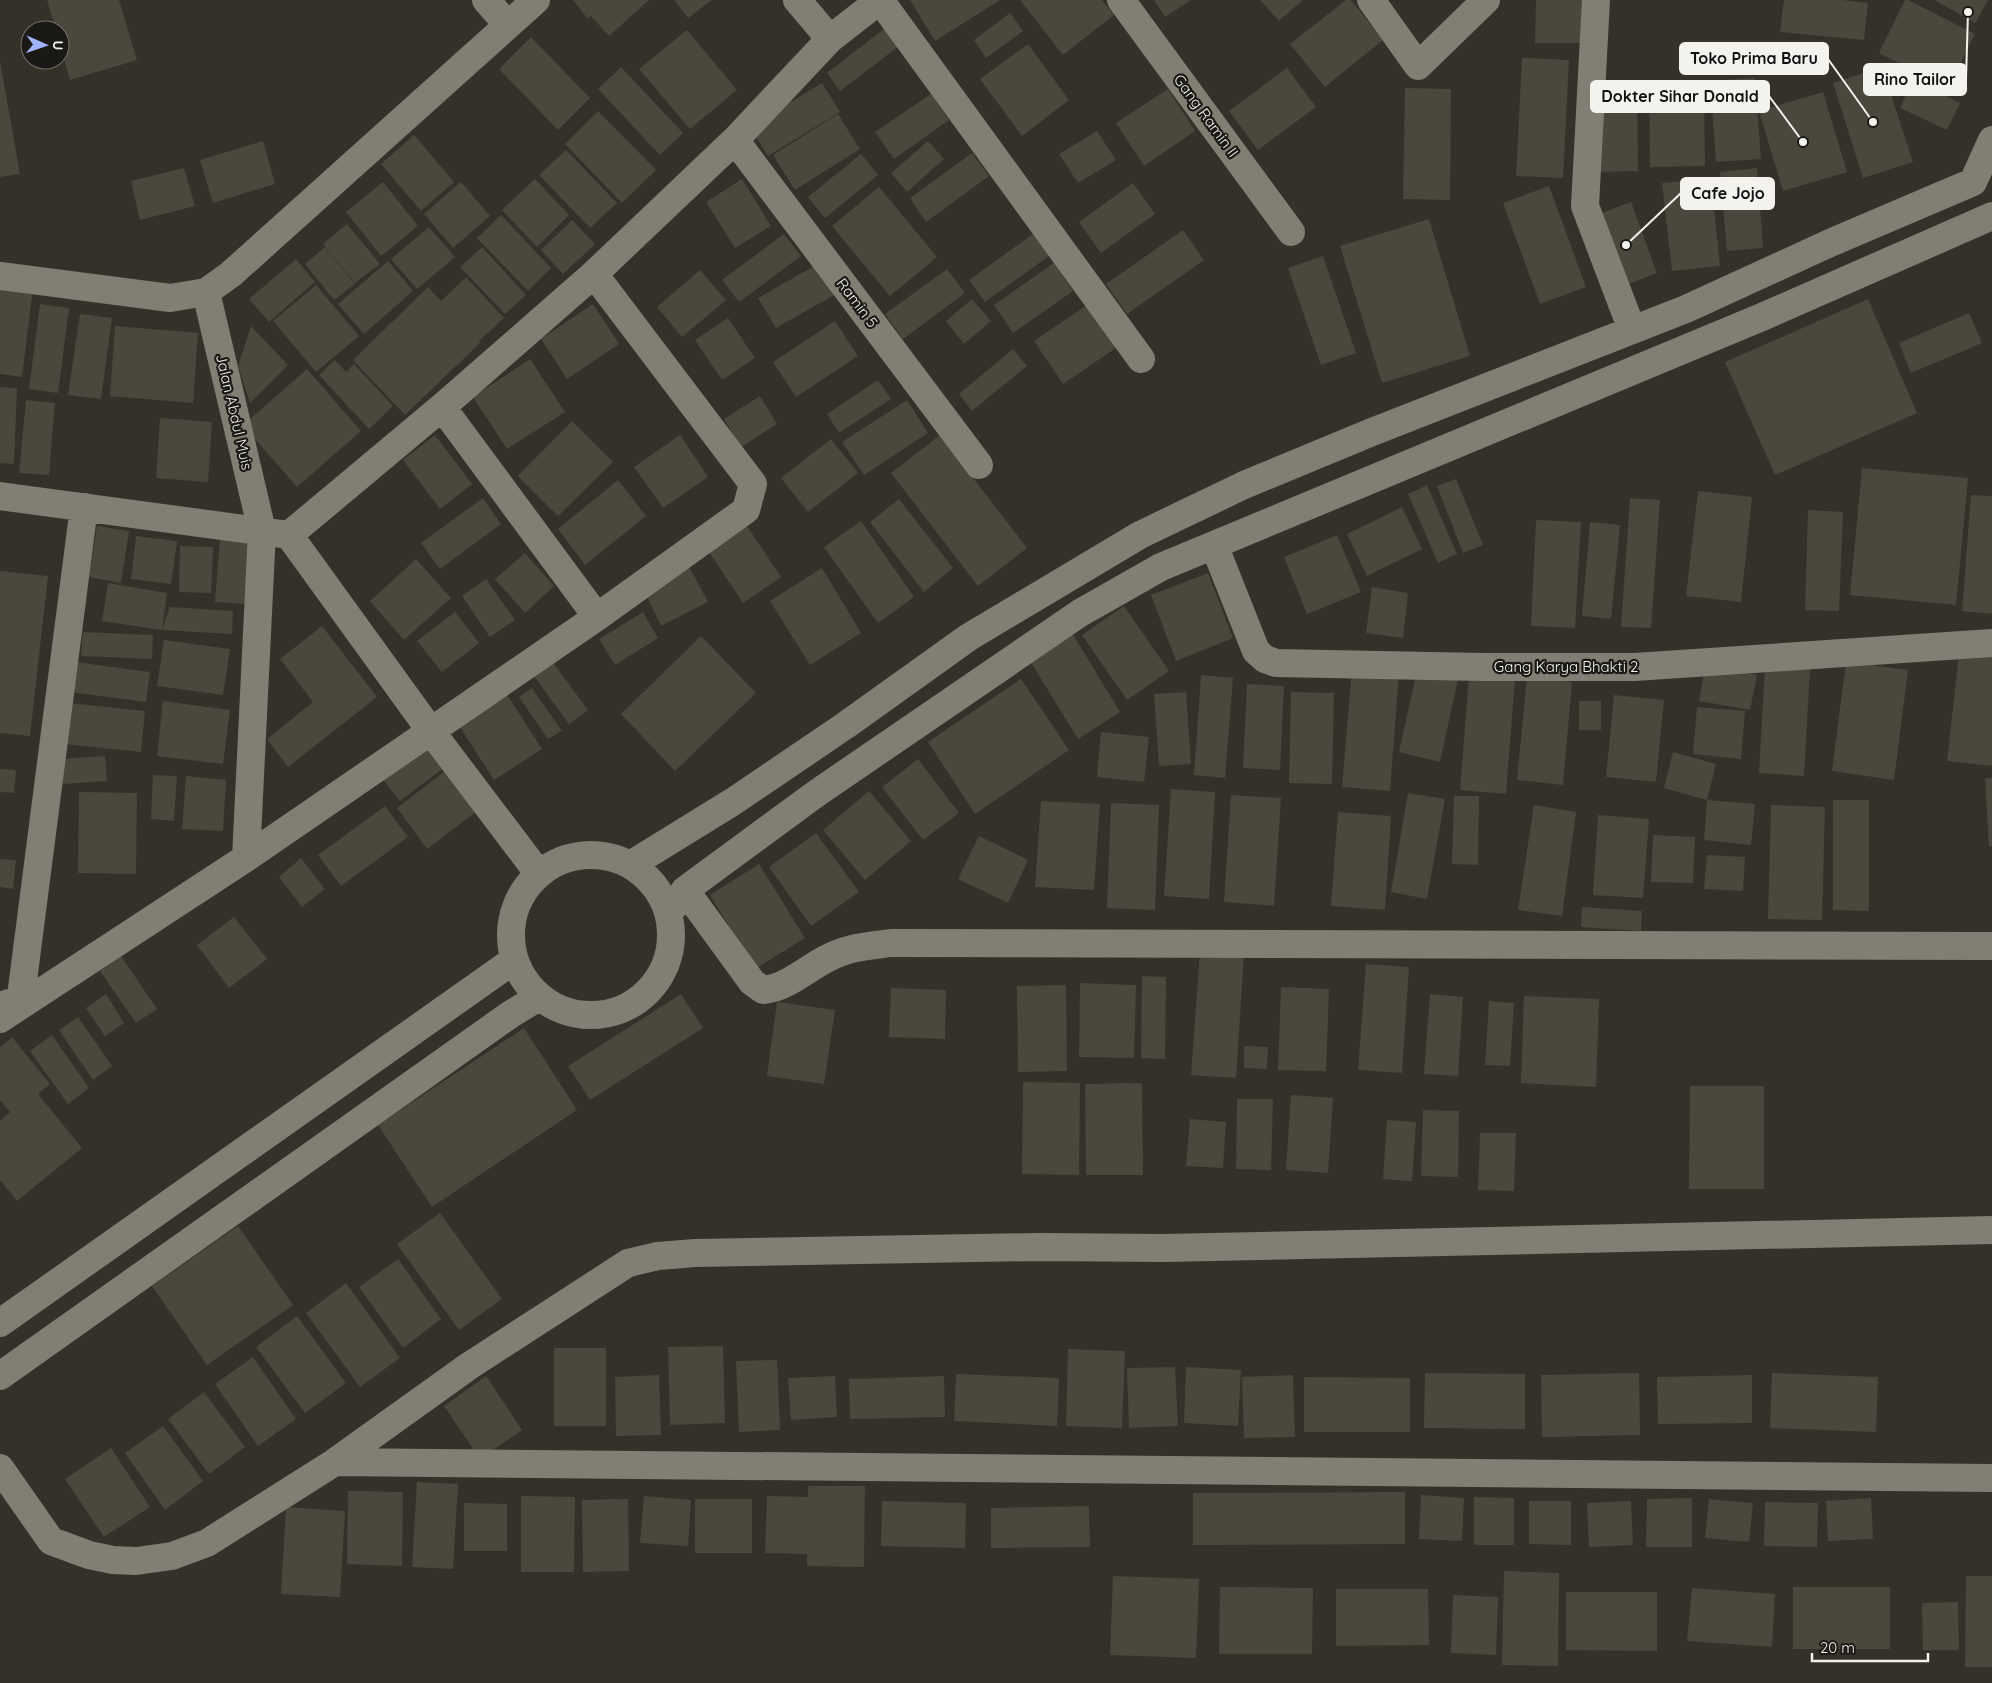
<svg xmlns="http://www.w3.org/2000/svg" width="1992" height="1683" viewBox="0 0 1992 1683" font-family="Quicksand,sans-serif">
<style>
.building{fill:#4a473d}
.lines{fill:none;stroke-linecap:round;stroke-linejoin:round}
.street{stroke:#827e74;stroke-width:28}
.labels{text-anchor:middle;stroke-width:4.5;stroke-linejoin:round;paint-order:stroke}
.street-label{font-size:15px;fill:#f3f2ec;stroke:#1b1915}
.leader{fill:none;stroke:#f3f2ec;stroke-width:2}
.callout-dot{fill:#f3f2ec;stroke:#1b1915;stroke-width:2}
.callout{fill:#f3f2ec;stroke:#f3f2ec;stroke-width:2}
.callout-label{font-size:16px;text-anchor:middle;font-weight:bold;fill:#111}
</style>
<rect width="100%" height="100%" fill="#343128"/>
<path class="building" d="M 47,0 L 119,0 L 137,60 L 70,80 L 60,45 L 60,30 L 56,30 Z
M 573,0 L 649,0 L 609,36 L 591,16 L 588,19 Z
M 674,0 L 712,0 L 688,18 Z
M 910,0 L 1000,0 L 935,41 Z
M 1020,0 L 1102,0 L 1114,15 L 1063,55 Z
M 1154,0 L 1191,0 L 1165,17 Z
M 1260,0 L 1303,0 L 1279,21 Z
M 1346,0 L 1351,0 L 1383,40 L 1325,87 L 1290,44 Z
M 1536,0 L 1583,0 L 1583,43 L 1535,43 Z
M 1784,0 L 1842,0 L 1868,3 L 1864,40 L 1780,32 Z
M 1905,0 L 1908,0 L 1975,34 L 1948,88 L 1879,53 Z
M 1934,0 L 1988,0 L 1975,23 Z
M 1010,13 L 1023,31 L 986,58 L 974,40 Z
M 885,28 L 899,46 L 840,91 L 827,73 Z
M 687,30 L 737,90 L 690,129 L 639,69 Z
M 531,37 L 590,98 L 558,130 L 499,69 Z
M 1028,44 L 1069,100 L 1022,136 L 980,79 Z
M 1522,58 L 1569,60 L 1563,178 L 1516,176 Z
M 0,61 L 20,174 L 0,177 Z
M 621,67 L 683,133 L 660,155 L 598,89 Z
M 1882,67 L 1913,162 L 1863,178 L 1833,83 Z
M 1287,68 L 1316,107 L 1258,150 L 1229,111 Z
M 1755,78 L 1761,159 L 1716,162 L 1710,81 Z
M 1637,80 L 1638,171 L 1599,172 L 1598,81 Z
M 1913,80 L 1960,103 L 1947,130 L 1900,108 Z
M 1704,82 L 1705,166 L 1650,167 L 1649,83 Z
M 822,83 L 840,112 L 768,156 L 750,127 Z
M 1405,88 L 1451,89 L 1450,200 L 1403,199 Z
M 1168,89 L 1195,131 L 1144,166 L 1116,123 Z
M 1823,92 L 1847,172 L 1783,191 L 1759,111 Z
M 931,94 L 949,120 L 894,159 L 875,132 Z
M 598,111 L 656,170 L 622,203 L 565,144 Z
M 838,114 L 860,149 L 795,190 L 773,155 Z
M 1097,131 L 1116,160 L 1078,183 L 1059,154 Z
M 414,135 L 454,182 L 421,211 L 381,164 Z
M 263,141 L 275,184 L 213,203 L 200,160 Z
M 928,141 L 944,159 L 907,192 L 891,173 Z
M 566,150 L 617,203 L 590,228 L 539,175 Z
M 972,153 L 989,176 L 926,222 L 910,198 Z
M 861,154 L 878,175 L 825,218 L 808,197 Z
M 184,168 L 195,206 L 140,220 L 131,181 Z
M 1757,168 L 1763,248 L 1727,251 L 1720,172 Z
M 1711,178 L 1720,266 L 1672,271 L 1662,183 Z
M 535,179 L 569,215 L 537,247 L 502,210 Z
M 742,179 L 771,226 L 735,248 L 706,202 Z
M 383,182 L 418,226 L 381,256 L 346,212 Z
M 461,182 L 490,216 L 453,248 L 424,214 Z
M 1133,183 L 1155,214 L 1101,253 L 1079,222 Z
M 1549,186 L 1586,287 L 1540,304 L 1503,203 Z
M 879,187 L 937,257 L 890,296 L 832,226 Z
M 1631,202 L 1657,273 L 1621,287 L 1594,216 Z
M 501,215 L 551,268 L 528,291 L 477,238 Z
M 1429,219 L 1470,356 L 1382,383 L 1340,246 Z
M 572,220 L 595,244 L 563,274 L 541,250 Z
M 347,224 L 380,264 L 355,283 L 323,244 Z
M 429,227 L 455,257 L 417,289 L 391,259 Z
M 1183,230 L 1204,260 L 1127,314 L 1106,284 Z
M 784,234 L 801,256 L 739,302 L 722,280 Z
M 1033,234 L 1049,256 L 985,302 L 969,280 Z
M 325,247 L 355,284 L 334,300 L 305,264 Z
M 482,247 L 526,295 L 505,314 L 460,267 Z
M 1323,256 L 1356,353 L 1321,365 L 1288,268 Z
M 296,259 L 315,282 L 269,322 L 249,299 Z
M 388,261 L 413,291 L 364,334 L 338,304 Z
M 1054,263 L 1073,291 L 1013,333 L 994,305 Z
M 816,265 L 834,295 L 776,328 L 758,298 Z
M 947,269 L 965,293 L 903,339 L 885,314 Z
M 700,270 L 726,300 L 682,337 L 657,307 Z
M 466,277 L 504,318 L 479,341 L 480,343 L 405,415 L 353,360 L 428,287 L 441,301 Z
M 0,284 L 33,288 L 22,377 L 0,374 Z
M 316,285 L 359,336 L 316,372 L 273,321 Z
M 972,299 L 991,321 L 964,344 L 946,321 Z
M 1868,299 L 1917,413 L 1775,475 L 1725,362 Z
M 40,304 L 69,308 L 58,393 L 29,389 Z
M 593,304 L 619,344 L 567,379 L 541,339 Z
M 1087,305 L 1116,348 L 1063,384 L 1034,341 Z
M 1969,313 L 1982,343 L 1911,373 L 1899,343 Z
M 80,314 L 112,318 L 101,399 L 68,395 Z
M 728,318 L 755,358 L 722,380 L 695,340 Z
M 835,321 L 858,356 L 796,397 L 773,362 Z
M 115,326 L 198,333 L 193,403 L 110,396 Z
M 251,326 L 288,365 L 250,403 L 238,366 Z
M 1013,349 L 1027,366 L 972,411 L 959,394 Z
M 530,359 L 565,412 L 507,449 L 473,397 Z
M 335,360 L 346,372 L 354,364 L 393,406 L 369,429 L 319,375 Z
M 307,369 L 361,431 L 297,487 L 243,425 Z
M 878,380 L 891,399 L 839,433 L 827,414 Z
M 0,387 L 17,388 L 14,464 L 0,463 Z
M 760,396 L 777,424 L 741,447 L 724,419 Z
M 26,400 L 55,403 L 49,475 L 19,473 Z
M 907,400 L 928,433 L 864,475 L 842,442 Z
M 160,418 L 212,422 L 208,482 L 156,478 Z
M 572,421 L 613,462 L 558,516 L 518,476 Z
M 435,435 L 472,484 L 440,509 L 403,460 Z
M 680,435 L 708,477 L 663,508 L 634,467 Z
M 940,435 L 1027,548 L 978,586 L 891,473 Z
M 831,439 L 858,473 L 808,512 L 781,478 Z
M 1862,468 L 1968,478 L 1956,605 L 1850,595 Z
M 1456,479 L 1483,545 L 1463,553 L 1437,486 Z
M 618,480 L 646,516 L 585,565 L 558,529 Z
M 1427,485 L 1457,554 L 1438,563 L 1408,494 Z
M 1698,491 L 1752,497 L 1741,602 L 1686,596 Z
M 1971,495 L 1992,496 L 1992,614 L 1962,611 Z
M 483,498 L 501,524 L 440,569 L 421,543 Z
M 1630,498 L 1660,500 L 1651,628 L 1621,627 Z
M 899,499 L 953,568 L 924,592 L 870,522 Z
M 1402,507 L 1422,549 L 1367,576 L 1347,534 Z
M 1808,510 L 1843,512 L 1839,611 L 1805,610 Z
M 1536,520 L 1581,522 L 1575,628 L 1531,626 Z
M 861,521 L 914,597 L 878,623 L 824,547 Z
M 1590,522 L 1620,525 L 1611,619 L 1582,616 Z
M 745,523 L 781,577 L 743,603 L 707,549 Z
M 97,526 L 129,531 L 121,583 L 89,577 Z
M 1337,535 L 1361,592 L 1307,614 L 1284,557 Z
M 136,536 L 177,541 L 171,584 L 131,579 Z
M 220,538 L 251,540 L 247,604 L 215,602 Z
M 180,546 L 213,547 L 211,593 L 179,592 Z
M 525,553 L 554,586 L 525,613 L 495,579 Z
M 416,559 L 451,598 L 404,640 L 370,601 Z
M 687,563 L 708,602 L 661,626 L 642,586 Z
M 822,568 L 861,633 L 810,665 L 770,601 Z
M 0,571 L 48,576 L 30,736 L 0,733 Z
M 1208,573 L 1233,638 L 1176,661 L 1151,595 Z
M 486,579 L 515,620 L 490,637 L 462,596 Z
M 108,583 L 167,593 L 162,630 L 170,607 L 233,611 L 232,634 L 162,630 L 102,621 Z
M 1372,587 L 1408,593 L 1403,638 L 1366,633 Z
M 1124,606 L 1169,671 L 1127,700 L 1082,635 Z
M 455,612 L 479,643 L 442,672 L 417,641 Z
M 643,612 L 658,638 L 615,665 L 599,639 Z
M 322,626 L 377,697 L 288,767 L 267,739 L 313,702 L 280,659 Z
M 83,632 L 153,635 L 152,659 L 81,656 Z
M 1072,633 L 1120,712 L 1078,739 L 1029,659 Z
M 701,636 L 756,693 L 675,771 L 621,714 Z
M 164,640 L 230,649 L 223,695 L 157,686 Z
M 1959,654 L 1992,657 L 1992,766 L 1947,761 Z
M 552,661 L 588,710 L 569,724 L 533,675 Z
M 75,662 L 150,672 L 146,702 L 70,692 Z
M 1846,662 L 1908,670 L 1894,780 L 1832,771 Z
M 1705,665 L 1757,675 L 1750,710 L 1699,701 Z
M 1765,666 L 1810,669 L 1804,776 L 1759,773 Z
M 1352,668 L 1399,672 L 1390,791 L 1342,787 Z
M 1417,670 L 1458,679 L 1440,762 L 1399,752 Z
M 1201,675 L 1233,678 L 1225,778 L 1194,775 Z
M 1469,676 L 1515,680 L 1506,794 L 1460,790 Z
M 1527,677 L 1572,682 L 1563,785 L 1517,780 Z
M 1021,679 L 1069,750 L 975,814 L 928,742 Z
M 1247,684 L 1284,686 L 1280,770 L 1243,768 Z
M 502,687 L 542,749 L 494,780 L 454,718 Z
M 532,688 L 562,731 L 548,739 L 519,697 Z
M 1186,692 L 1191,764 L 1159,766 L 1154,694 Z
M 1291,692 L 1334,693 L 1332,784 L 1289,783 Z
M 1614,695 L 1664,700 L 1656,782 L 1606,777 Z
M 163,701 L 230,710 L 223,764 L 157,756 Z
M 1579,701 L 1601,701 L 1601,730 L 1579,730 Z
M 69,703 L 145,711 L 141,752 L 65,744 Z
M 1697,707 L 1745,711 L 1741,759 L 1693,754 Z
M 1101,732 L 1149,737 L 1144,782 L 1097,777 Z
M 422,738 L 445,767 L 400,801 L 377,772 Z
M 1673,752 L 1716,764 L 1707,800 L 1664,788 Z
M 105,756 L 107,781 L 63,784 L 62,759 Z
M 918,759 L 959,813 L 923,840 L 882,787 Z
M 0,769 L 16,770 L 14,793 L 0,792 Z
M 445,771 L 476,812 L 427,849 L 397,808 Z
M 153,775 L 177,776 L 174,821 L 151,819 Z
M 186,776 L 226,780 L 223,831 L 182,829 Z
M 1985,778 L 1992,778 L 1992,846 L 1989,847 Z
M 1171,789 L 1215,792 L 1209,899 L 1164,896 Z
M 869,791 L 911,841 L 865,880 L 823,830 Z
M 79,792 L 137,793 L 136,874 L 78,873 Z
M 1408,793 L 1445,799 L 1427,899 L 1391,892 Z
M 1231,795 L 1281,798 L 1274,906 L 1224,902 Z
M 1454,796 L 1479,796 L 1478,865 L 1452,864 Z
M 1707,800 L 1755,804 L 1751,845 L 1704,840 Z
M 1833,800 L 1869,800 L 1869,911 L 1833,910 Z
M 1041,801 L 1100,804 L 1094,890 L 1035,887 Z
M 1111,803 L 1159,805 L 1155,910 L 1107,908 Z
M 1534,805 L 1576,812 L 1562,916 L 1518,910 Z
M 1771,805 L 1825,807 L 1822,920 L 1768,919 Z
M 385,806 L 408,837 L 341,886 L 318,855 Z
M 1338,812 L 1391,816 L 1385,910 L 1331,906 Z
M 1598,815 L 1649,819 L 1643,898 L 1593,895 Z
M 816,833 L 859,892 L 811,926 L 769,867 Z
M 1653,835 L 1695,837 L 1693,883 L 1651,882 Z
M 979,836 L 1028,860 L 1008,903 L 958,879 Z
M 1707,855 L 1745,857 L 1743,891 L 1704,889 Z
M 301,858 L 325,889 L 302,907 L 279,877 Z
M 0,859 L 16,860 L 13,889 L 0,887 Z
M 759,864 L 805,938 L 755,969 L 710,895 Z
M 1582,907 L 1642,911 L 1641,931 L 1581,927 Z
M 234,917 L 267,959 L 229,988 L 197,945 Z
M 1200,952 L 1244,955 L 1236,1078 L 1191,1075 Z
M 121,956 L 157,1009 L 136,1023 L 100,971 Z
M 1366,964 L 1409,967 L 1402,1073 L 1358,1070 Z
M 1142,976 L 1166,977 L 1165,1059 L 1141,1058 Z
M 1080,983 L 1136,985 L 1134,1058 L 1079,1057 Z
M 1066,985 L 1067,1071 L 1018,1072 L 1017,986 Z
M 1281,987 L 1329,989 L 1326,1071 L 1278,1070 Z
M 891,988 L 946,990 L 945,1039 L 889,1037 Z
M 106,994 L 124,1023 L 105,1036 L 86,1008 Z
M 681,994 L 703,1028 L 590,1100 L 568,1066 Z
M 1430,994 L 1463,997 L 1458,1076 L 1424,1074 Z
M 1524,996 L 1599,999 L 1596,1087 L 1521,1083 Z
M 1489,1001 L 1514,1003 L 1510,1066 L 1485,1065 Z
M 777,1002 L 835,1010 L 824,1084 L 767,1076 Z
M 78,1017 L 112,1066 L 93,1080 L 59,1030 Z
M 524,1028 L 577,1110 L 432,1207 L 378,1125 Z
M 52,1035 L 89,1088 L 68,1104 L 30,1051 Z
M 12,1037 L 50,1084 L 38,1094 L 82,1148 L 17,1201 L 0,1180 L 0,1121 L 10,1112 L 0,1100 L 0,1047 Z
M 1244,1046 L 1268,1047 L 1267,1069 L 1244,1068 Z
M 1023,1082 L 1080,1083 L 1079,1175 L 1022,1174 Z
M 1142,1083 L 1143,1175 L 1086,1175 L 1085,1084 Z
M 1690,1086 L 1764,1086 L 1764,1189 L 1689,1189 Z
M 1291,1095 L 1333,1098 L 1328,1173 L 1286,1170 Z
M 1237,1099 L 1273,1099 L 1271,1170 L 1236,1169 Z
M 1423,1110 L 1459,1111 L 1458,1177 L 1421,1176 Z
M 1190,1119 L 1226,1122 L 1223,1168 L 1186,1166 Z
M 1387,1120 L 1416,1122 L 1412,1181 L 1383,1179 Z
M 1480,1133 L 1516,1133 L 1514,1191 L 1478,1190 Z
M 440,1213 L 502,1299 L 459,1330 L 397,1244 Z
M 238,1226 L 293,1305 L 207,1365 L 152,1286 Z
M 398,1259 L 441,1319 L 403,1348 L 359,1287 Z
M 346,1283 L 400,1358 L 360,1387 L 306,1313 Z
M 297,1316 L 346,1383 L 305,1413 L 256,1347 Z
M 723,1346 L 725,1423 L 670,1425 L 668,1347 Z
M 554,1348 L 606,1348 L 606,1426 L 554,1426 Z
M 1068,1349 L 1125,1351 L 1122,1428 L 1066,1426 Z
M 253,1357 L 296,1419 L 258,1446 L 215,1384 Z
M 777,1360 L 780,1430 L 739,1432 L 736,1361 Z
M 1175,1367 L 1178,1426 L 1129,1428 L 1127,1368 Z
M 1186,1367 L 1241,1370 L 1238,1426 L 1184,1423 Z
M 1425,1373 L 1525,1374 L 1525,1429 L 1424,1428 Z
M 1639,1373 L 1640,1435 L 1542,1437 L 1541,1375 Z
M 1772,1373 L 1878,1377 L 1876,1432 L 1770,1428 Z
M 956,1374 L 1059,1378 L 1057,1426 L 954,1421 Z
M 659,1375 L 661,1435 L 616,1436 L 615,1377 Z
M 1293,1375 L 1295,1437 L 1244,1438 L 1242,1377 Z
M 1752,1375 L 1752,1423 L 1658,1424 L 1657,1377 Z
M 486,1376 L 522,1430 L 480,1459 L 444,1406 Z
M 835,1376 L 837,1417 L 791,1420 L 788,1378 Z
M 944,1376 L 945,1417 L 850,1419 L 849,1379 Z
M 1304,1377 L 1410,1378 L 1410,1432 L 1304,1432 Z
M 204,1392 L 245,1447 L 209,1474 L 168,1419 Z
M 163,1426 L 203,1481 L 165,1510 L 125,1453 Z
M 111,1448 L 150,1507 L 104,1537 L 65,1479 Z
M 417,1482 L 458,1484 L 453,1569 L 412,1567 Z
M 808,1486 L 865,1486 L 864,1567 L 807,1566 L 807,1554 L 765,1553 L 767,1496 L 808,1497 Z
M 348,1491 L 403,1492 L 402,1566 L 347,1564 Z
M 1405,1492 L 1405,1544 L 1193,1545 L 1193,1493 Z
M 1421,1495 L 1464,1498 L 1462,1541 L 1419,1539 Z
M 521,1496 L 575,1497 L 574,1572 L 521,1572 Z
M 644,1496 L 691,1500 L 688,1546 L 640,1543 Z
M 1474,1497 L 1514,1498 L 1514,1545 L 1474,1545 Z
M 1692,1498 L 1692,1547 L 1646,1547 L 1647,1499 Z
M 1871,1498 L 1873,1539 L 1828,1541 L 1826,1501 Z
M 628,1499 L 629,1571 L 583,1572 L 582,1500 Z
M 695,1499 L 752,1499 L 752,1553 L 695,1553 Z
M 1709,1499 L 1753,1503 L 1749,1542 L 1705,1538 Z
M 882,1501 L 966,1503 L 965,1548 L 881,1546 Z
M 1529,1501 L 1571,1501 L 1571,1545 L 1529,1544 Z
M 1631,1501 L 1633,1545 L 1589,1547 L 1587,1503 Z
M 1765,1502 L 1818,1503 L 1817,1547 L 1764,1546 Z
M 464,1503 L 507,1504 L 507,1551 L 464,1551 Z
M 1089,1506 L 1090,1547 L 991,1548 L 991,1508 Z
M 286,1507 L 345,1511 L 340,1597 L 281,1594 Z
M 1504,1571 L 1559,1573 L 1558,1666 L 1502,1665 Z
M 1113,1576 L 1199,1579 L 1196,1658 L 1110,1655 Z
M 1966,1576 L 1992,1576 L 1992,1667 L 1965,1667 Z
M 1220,1587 L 1313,1588 L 1312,1654 L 1219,1654 Z
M 1793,1587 L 1890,1587 L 1890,1649 L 1793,1649 Z
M 1692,1588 L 1775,1594 L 1772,1647 L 1687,1641 Z
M 1336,1589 L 1428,1589 L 1429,1645 L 1336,1646 Z
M 1566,1592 L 1657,1592 L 1657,1651 L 1566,1650 Z
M 1453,1595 L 1498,1597 L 1496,1655 L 1451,1653 Z
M 1958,1602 L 1959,1650 L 1923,1650 L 1922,1603 Z"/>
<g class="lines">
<path class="street" d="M 486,0 L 507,24
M 797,0 L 830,39
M 880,0 L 1141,359
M 1121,0 L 1291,232
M 1371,0 L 1418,66 L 1486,0
M 1596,0 L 1585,206 L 1632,330
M 735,140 L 979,465
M 0,276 L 170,298 L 206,292 L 231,274 L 536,0
M 206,292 L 262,531 L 246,858
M 442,407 L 597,617
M 0,496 L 289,535 L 442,407 L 594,274 L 735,140 L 830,39 L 880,0
M 289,535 L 430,730 L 539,874
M 1214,545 L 1256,651 L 1265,659 L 1276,663 L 1483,667 L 1635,667 L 1992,643
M511 935a80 80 0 1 1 160 0a80 80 0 1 1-160 0Z
M 632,864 L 734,801 L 846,725 L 969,637 L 1140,535 L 1244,485 L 1372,432 L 1686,309 L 1830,243 L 1973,182 L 1992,140
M 685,890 L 752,982 L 763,990 C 788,988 808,967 830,957 C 849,947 869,946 891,943 L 1992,946
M 669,913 L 685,890 L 817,793 L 1080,613 L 1161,567 L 1762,317 L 1992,216
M 8,1003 L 20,1004 L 84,507
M 0,1019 L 246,858 L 597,617 L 746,510 L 753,484 L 594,274
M 0,1323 L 514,960
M 0,1376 L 511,1014 L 539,997
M 335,1462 L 1992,1478
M 0,1468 L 51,1541 L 89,1555 L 113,1560 L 136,1561 L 172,1556 L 207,1543 L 335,1462 L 469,1366 L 628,1263 L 658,1256 L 695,1253 L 1039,1247 L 1164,1248 L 1992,1230"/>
</g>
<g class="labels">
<g class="street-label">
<text transform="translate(1206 116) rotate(54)" y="5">Gang Ramin II</text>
<text transform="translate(857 303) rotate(53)" y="5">Ramin 5</text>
<text transform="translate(234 412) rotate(77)" y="5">Jalan Abdul Muis</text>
<text x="1566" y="672">Gang Karya Bhakti 2</text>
</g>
</g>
<path class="leader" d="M1873 122L1828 59M1968 12L1966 79M1803 142L1769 96M1626 245L1681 193"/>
<g class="callout-dot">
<circle cx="1873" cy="122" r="5"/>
<circle cx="1968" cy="12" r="5"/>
<circle cx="1803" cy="142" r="5"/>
<circle cx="1626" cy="245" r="5"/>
</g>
<g class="callout">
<rect x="1680" y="43" width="148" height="31" rx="5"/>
<rect x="1864" y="64" width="102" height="31" rx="5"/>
<rect x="1591" y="81" width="178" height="31" rx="5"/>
<rect x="1681" y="178" width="93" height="31" rx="5"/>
</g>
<g class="callout-label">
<text x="1754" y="64">Toko Prima Baru</text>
<text x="1915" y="85">Rino Tailor</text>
<text x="1680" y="102">Dokter Sihar Donald</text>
<text x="1728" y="199">Cafe Jojo</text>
</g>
<g transform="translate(45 45) rotate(92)"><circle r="24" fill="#1b1915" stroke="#71706b"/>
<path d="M0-4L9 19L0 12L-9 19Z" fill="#a0b3fd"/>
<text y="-8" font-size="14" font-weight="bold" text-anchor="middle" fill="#f3f2ec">U</text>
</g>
<path d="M1812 1653v8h116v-8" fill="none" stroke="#f3f2ec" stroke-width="2.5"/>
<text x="1820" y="1653" font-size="15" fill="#f3f2ec" stroke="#1b1915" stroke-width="4" paint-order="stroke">20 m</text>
</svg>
